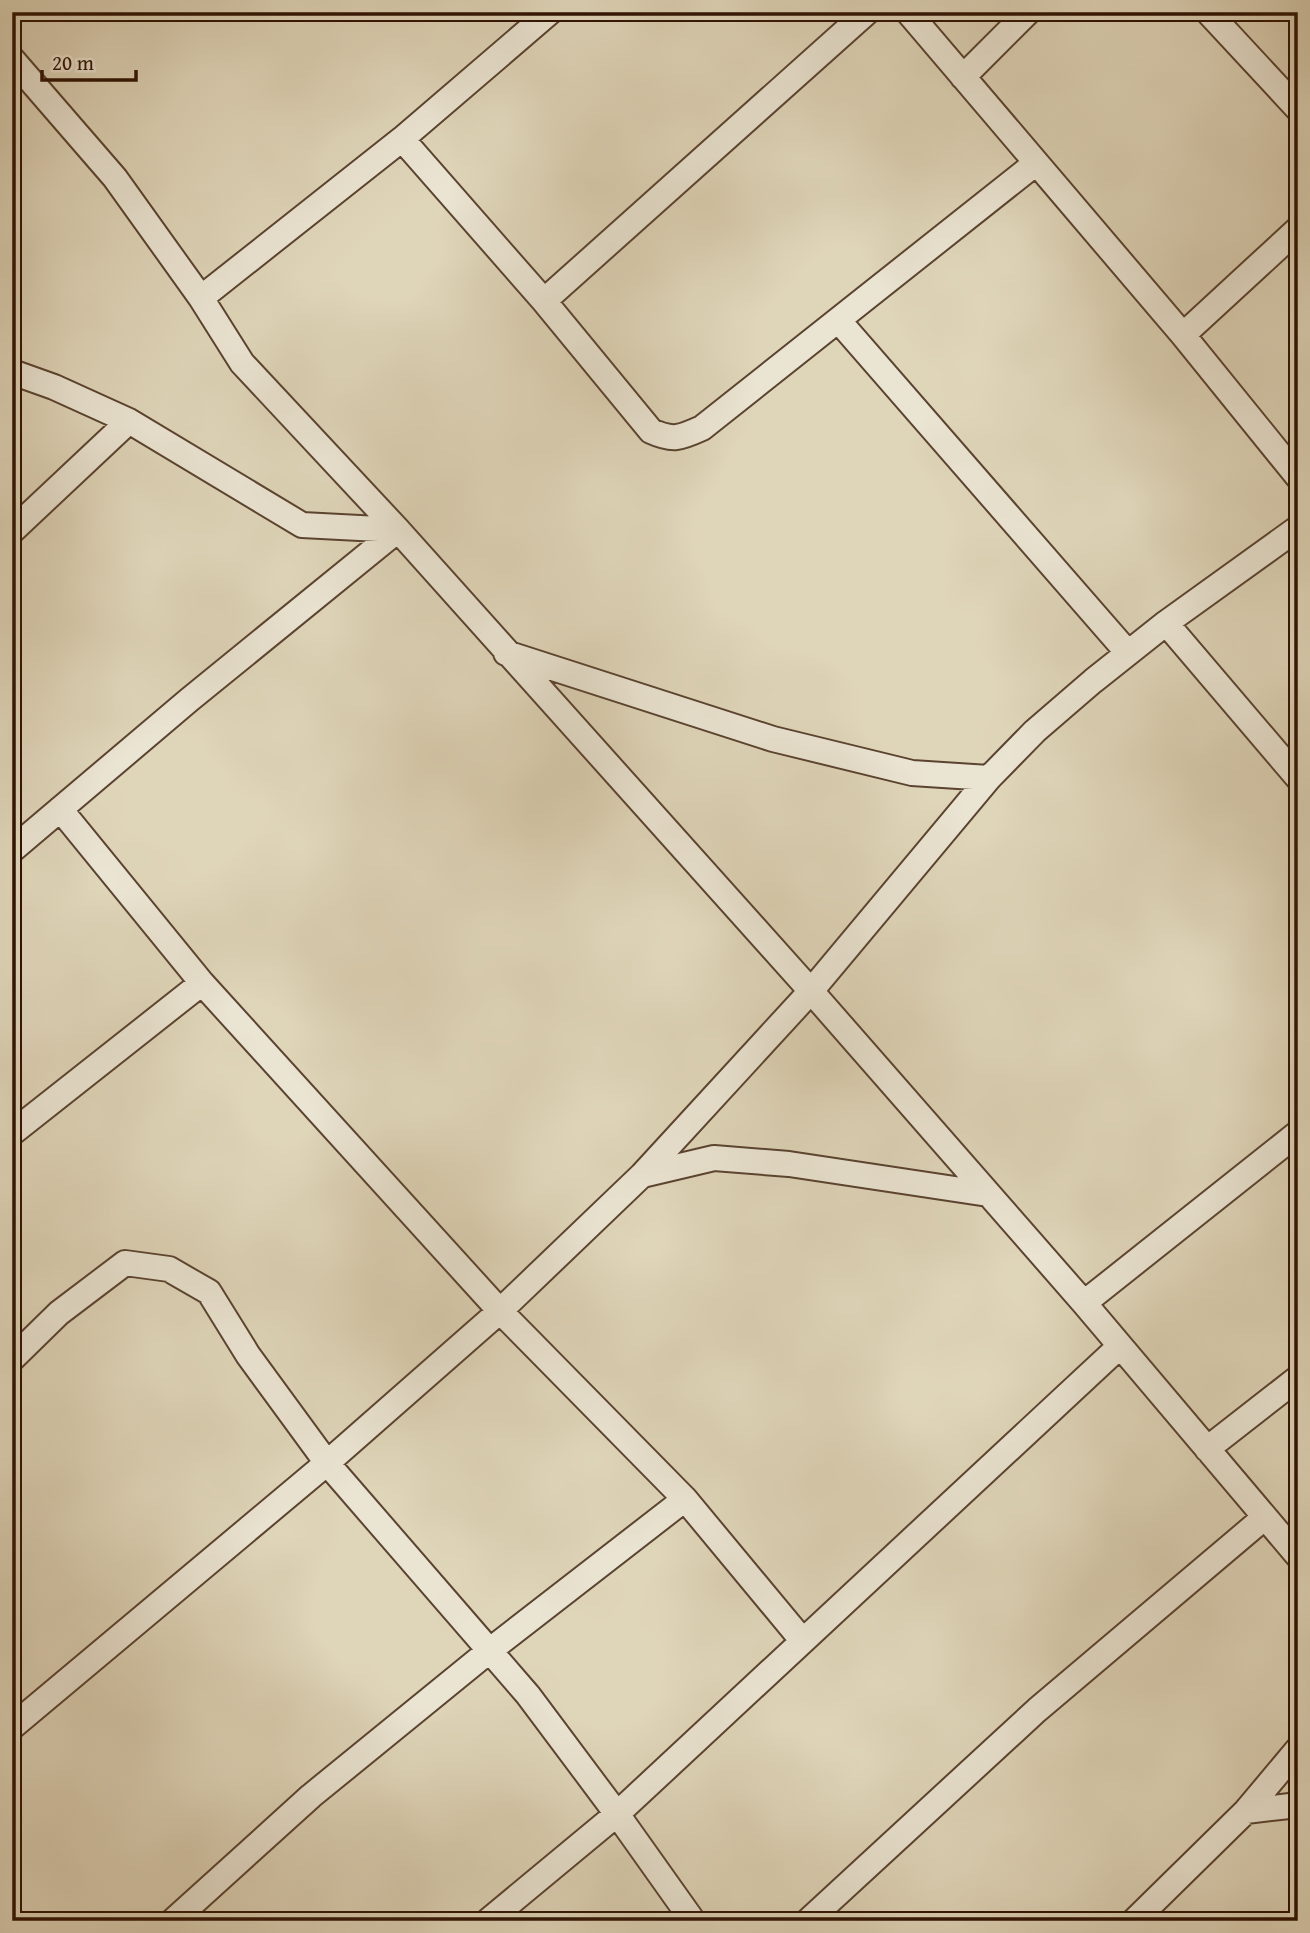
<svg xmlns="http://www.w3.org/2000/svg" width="1310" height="1933" viewBox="0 0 1310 1933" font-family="'Gentium Book Plus',serif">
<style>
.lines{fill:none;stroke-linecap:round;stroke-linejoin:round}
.street-casing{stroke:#5a4330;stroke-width:28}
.street{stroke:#eae4d2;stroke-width:24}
</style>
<rect width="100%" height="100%" fill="#dfd5b9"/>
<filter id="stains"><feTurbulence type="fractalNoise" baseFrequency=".00286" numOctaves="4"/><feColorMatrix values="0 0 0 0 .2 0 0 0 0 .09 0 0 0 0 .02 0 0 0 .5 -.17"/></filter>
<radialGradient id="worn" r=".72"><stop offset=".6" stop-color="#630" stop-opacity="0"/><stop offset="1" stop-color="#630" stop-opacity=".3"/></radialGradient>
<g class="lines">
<g class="street-casing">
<path id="street" d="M 908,12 L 1183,335 L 1298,477
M 1208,12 L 1298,109
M 12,59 L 115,178 L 201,298 L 242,363 L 398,530 L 189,700 L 12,850
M 963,77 L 1028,12
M 402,139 L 544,301 L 651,431 C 673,441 680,438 702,428 L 1036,163
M 201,298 L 402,139 L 550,12
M 544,301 L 867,12
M 838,320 L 1128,653
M 1183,335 L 1298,229
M 12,372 L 54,387 L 129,421 L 302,525 L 398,530 L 811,991 L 1084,1303 L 1298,1556
M 12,531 L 129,421
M 1166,623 L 1298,778
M 506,653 L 773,739 L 912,773 L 989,778
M 60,809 L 202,983 L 500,1311 L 685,1499 L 802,1640
M 12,1133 L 202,983
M 642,1175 L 811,991 L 989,778 L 1035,731 L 1093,681 L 1166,623 L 1298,528
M 1084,1303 L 1298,1133
M 12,1359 L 59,1313 L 125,1263 L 169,1269 L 209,1292 L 248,1355 L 327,1463 L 528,1695 L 617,1814 L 693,1921
M 1207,1449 L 1298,1378
M 12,1727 L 327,1463 L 500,1311 L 642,1175 L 714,1158 L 789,1164 L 988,1194
M 1246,1811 L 1298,1805
M 173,1921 L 311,1796 L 489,1651 L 685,1499
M 488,1921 L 617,1814 L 1120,1346
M 808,1921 L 1037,1710 L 1265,1517
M 1134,1921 L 1246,1811 L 1298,1749"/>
</g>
<use href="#street" class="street"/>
</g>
<rect width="1310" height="1933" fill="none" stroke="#dfd5b9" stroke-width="42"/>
<rect x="14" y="14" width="1282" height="1905" fill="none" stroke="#2e1203" stroke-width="3.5"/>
<rect x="21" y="21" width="1268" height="1891" fill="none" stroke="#2e1203" stroke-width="2"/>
<path d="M42 70v10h94v-10" fill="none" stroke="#2e1203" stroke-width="3.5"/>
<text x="52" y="70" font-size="21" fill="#2e1203" stroke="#eae4d2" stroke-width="5" paint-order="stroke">20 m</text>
<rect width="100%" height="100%" filter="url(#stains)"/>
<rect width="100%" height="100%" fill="url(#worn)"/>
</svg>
